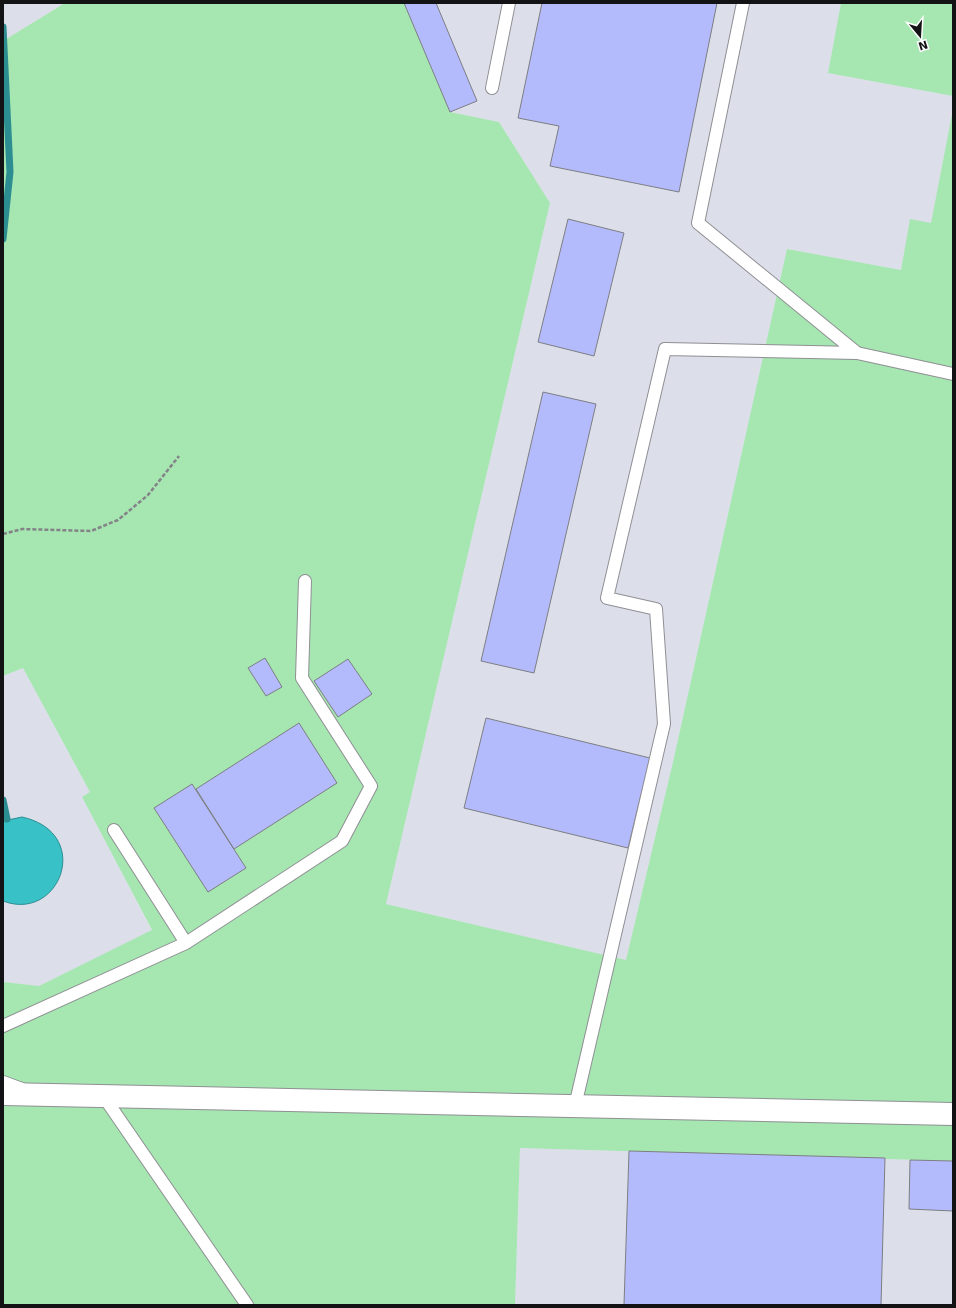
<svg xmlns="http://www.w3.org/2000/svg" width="956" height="1308" viewBox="0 0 956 1308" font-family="'DejaVu Sans',sans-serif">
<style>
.built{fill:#dcdeea}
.green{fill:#a5e6b1}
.water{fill:#38c2c8;stroke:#2d8e92}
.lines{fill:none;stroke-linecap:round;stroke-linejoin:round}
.stream{stroke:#2d8e92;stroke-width:7}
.building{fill:#b4bbfc;stroke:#7d7e82}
.lane-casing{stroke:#8f8f94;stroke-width:14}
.street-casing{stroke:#8f8f94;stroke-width:24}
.path{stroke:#848488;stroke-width:2.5;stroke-dasharray:4 2;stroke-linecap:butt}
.lane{stroke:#fff;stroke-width:12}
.street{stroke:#fff;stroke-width:22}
</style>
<rect width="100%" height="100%" fill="#e8e9ee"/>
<path class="built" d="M 3,3 L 65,3 L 3,41 Z
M 404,3 L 841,3 L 828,73 L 953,96 L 953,109 L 931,224 L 910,220 L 901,270 L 787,249 L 673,762 L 626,960 L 386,904 L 550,203 L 499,122 L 450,112 Z
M 23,668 L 90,792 L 82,797 L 152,931 L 39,986 L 3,982 L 3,676 Z
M 520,1148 L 953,1161 L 953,1305 L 515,1305 Z"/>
<path class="green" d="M 65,3 L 404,3 L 450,112 L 499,122 L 550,203 L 386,904 L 626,960 L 673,762 L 787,249 L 901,270 L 910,219 L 931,223 L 953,109 L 953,1161 L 520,1148 L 515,1305 L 3,1305 L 3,982 L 39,986 L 152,930 L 82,797 L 90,792 L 23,668 L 3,676 L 3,41 Z
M 841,3 L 953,3 L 953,96 L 828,73 Z"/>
<path class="water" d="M 22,817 C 94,833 60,923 3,901 L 3,821 Z"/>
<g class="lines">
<path class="stream" d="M 3,27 L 10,172 L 3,239
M 3,800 L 7,819"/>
</g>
<path class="building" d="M 404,3 L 436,3 L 477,101 L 450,112 Z
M 542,3 L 717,3 L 679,192 L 550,166 L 559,126 L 518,118 Z
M 568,219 L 624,233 L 594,356 L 538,342 Z
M 543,392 L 596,404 L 534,673 L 481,661 Z
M 265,658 L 282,687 L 266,696 L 248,668 Z
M 348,659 L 372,694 L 338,717 L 314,681 Z
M 486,718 L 650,758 L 628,848 L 464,808 Z
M 299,723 L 337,783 L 234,849 L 196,789 Z
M 192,784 L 246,868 L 208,892 L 154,808 Z
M 629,1151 L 885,1158 L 881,1305 L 624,1305 Z
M 910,1160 L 953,1161 L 953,1211 L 909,1209 Z"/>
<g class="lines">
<g class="lane-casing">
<path id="lane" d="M 743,3 L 698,223 L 857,353
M 492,88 L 509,3
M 114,830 L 186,943
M 3,1026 L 186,943 L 342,841 L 371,786 L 302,678 L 305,581
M 3,1082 L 22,1089
M 104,1097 L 247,1305
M 575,1106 L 664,724 L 656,609 L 607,598 L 665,349 L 857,353 L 953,374"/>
</g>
<g class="street-casing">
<path id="street" d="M 3,1094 L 953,1114"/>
</g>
<path class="path" d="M 3,534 L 22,529 L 91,531 L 118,520 L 148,495 L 179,456"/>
<use href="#lane" class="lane"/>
<use href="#street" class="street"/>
</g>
<rect width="956" height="1308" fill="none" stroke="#131315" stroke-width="8"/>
<g transform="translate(920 36) rotate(162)" stroke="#ffffff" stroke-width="3" paint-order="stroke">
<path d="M0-3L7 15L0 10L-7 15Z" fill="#131315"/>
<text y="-6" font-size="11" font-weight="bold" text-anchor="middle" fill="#131315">N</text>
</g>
</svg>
